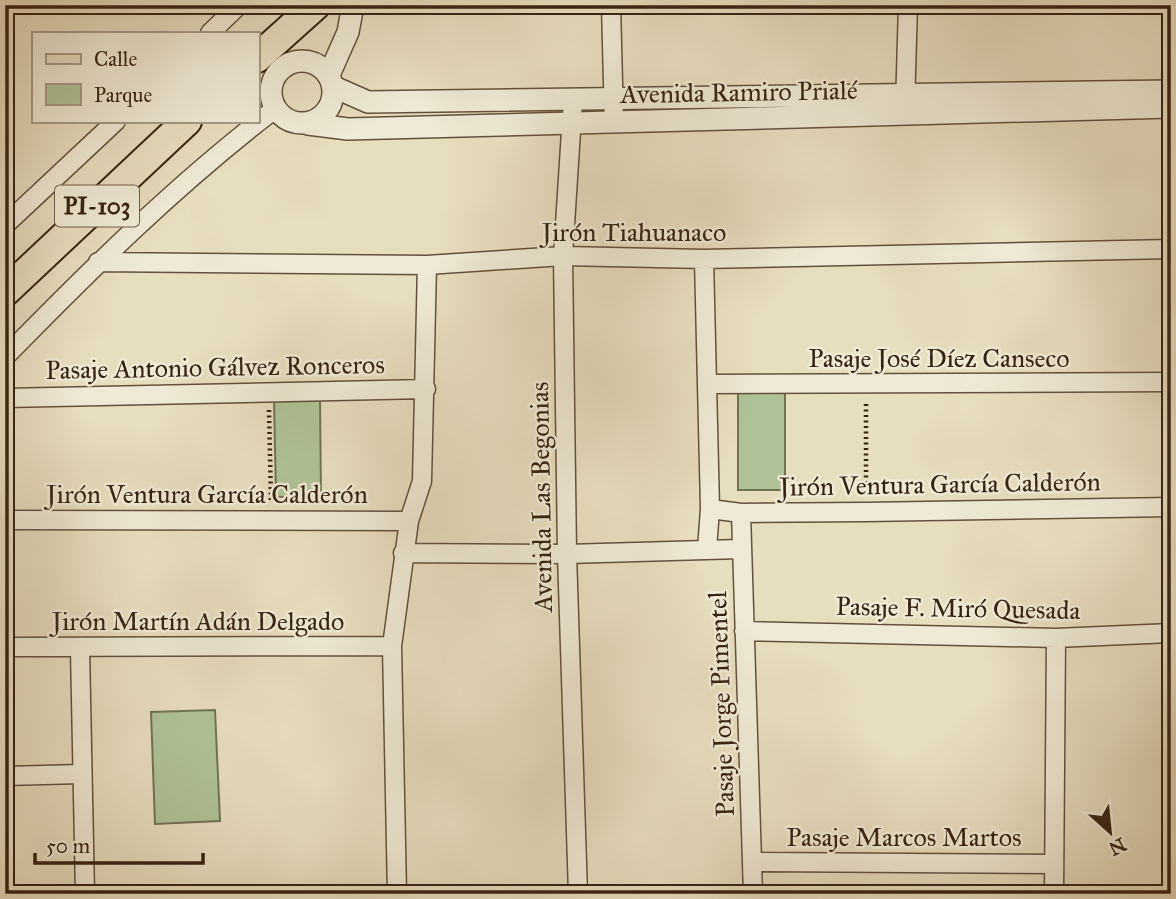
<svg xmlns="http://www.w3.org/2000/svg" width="1176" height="899" viewBox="0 0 1176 899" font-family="'IM FELL Great Primer',serif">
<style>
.green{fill:#afc297;stroke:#727354;stroke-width:2}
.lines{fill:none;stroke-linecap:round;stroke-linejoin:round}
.minor-casing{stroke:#62523d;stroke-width:21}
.tertiary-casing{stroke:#62523d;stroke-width:24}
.primary-casing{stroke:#362412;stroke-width:32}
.path{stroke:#362412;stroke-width:4.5;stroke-dasharray:2 3.5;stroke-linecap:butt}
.minor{stroke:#efe9d5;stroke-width:18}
.tertiary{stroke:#efe9d5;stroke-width:21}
.primary{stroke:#e7ddbf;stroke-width:28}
.labels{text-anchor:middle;stroke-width:5;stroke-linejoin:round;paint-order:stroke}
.shield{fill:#efe9d5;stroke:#6e5f4c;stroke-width:2}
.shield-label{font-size:24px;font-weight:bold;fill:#362412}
.street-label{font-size:26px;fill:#362412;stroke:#efe9d5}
</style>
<rect width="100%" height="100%" fill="#e7ddbf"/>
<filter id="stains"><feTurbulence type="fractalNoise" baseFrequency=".00286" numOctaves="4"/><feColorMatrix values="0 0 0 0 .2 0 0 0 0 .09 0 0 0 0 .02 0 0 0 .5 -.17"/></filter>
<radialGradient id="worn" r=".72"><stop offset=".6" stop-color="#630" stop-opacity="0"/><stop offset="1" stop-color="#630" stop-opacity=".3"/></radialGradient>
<path class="green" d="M 738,392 L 785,392 L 785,490 L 738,490 Z
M 320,398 L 321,496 L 276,497 L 274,399 Z
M 215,710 L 220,821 L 155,824 L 151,712 Z"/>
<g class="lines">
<g class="minor-casing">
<path id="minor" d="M 611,5 L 614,122
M 210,33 L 239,5
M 573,100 L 563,256 L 567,554 L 578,894
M 905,107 L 908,5
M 5,225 L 116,121
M 704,259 L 710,509 L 707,549
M 98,262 L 427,265 L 563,256 L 704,259 L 1171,249
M 5,357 C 90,270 178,183 275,109
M 708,384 L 1171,382
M 5,398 L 426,389
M 710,509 L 741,513 L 866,512 L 1171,507
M 741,513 L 753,894
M 5,520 L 409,521
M 403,553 L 567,554 L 740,549
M 744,631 L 1056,638 L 1171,633
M 5,647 L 392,646
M 80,649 L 85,894
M 5,776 L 81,774
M 753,862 L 1053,864
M 397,894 L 392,646 L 409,521 L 422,481 L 427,265
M 1054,894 L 1056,638"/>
</g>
<g class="tertiary-casing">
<path id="tertiary" d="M271 92a31 31 0 1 1 62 0a31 31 0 1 1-62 0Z
M 329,75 L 348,32 L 353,5
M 334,87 L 368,102 L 1171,91
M 308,124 L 348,129 L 1171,107"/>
</g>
<g class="primary-casing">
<path id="primary" d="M 257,58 L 316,5
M 5,292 L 187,121"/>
</g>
<path class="path" d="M 269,410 L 271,502
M 866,494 L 866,401"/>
<use href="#minor" class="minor"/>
<use href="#tertiary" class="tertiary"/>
<use href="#primary" class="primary"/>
</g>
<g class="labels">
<rect class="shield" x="55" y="185.5" width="84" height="41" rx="5"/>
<g class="shield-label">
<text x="97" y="214">PI-103</text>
</g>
<g class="street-label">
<text transform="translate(739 92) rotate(-1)" y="9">Avenida Ramiro Prialé</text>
<text x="634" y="241">Jirón Tiahuanaco</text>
<text x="939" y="367">Pasaje José Díez Canseco</text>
<text transform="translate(215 367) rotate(-1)" y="9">Pasaje Antonio Gálvez Ronceros</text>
<text transform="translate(940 484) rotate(-1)" y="9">Jirón Ventura García Calderón</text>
<text x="207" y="503">Jirón Ventura García Calderón</text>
<text transform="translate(541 497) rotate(-91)" y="9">Avenida Las Begonias</text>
<text transform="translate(958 608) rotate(1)" y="9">Pasaje F. Miró Quesada</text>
<text x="198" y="630">Jirón Martín Adán Delgado</text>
<text transform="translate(721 704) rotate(-92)" y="9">Pasaje Jorge Pimentel</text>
<text x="904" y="846">Pasaje Marcos Martos</text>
</g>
</g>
<rect width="1176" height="899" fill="none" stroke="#e7ddbf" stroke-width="28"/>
<rect x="7" y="7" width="1162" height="885" fill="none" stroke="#362412" stroke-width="3.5"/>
<rect x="14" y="14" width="1148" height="871" fill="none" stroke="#362412" stroke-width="2"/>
<rect x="32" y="32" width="228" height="91" fill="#efe9d5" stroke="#a59a87" stroke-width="2"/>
<rect x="46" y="54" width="35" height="10" fill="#e7ddbf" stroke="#a59a87" stroke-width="2"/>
<text x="94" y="66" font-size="21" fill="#362412">Calle</text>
<rect x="46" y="84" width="35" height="21" fill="#afc297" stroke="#a59a87" stroke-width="2"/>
<text x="94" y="102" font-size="21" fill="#362412">Parque</text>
<g transform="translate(1110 832) rotate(153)" stroke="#efe9d5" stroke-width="5" paint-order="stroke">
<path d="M0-5L12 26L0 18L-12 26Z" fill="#362412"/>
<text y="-10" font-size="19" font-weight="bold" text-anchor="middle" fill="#362412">N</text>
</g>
<path d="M35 853v10h168v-10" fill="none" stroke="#362412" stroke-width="3.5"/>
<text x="46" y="853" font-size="21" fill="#362412" stroke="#efe9d5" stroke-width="5" paint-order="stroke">50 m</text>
<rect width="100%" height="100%" filter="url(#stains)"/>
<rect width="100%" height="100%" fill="url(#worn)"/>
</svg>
